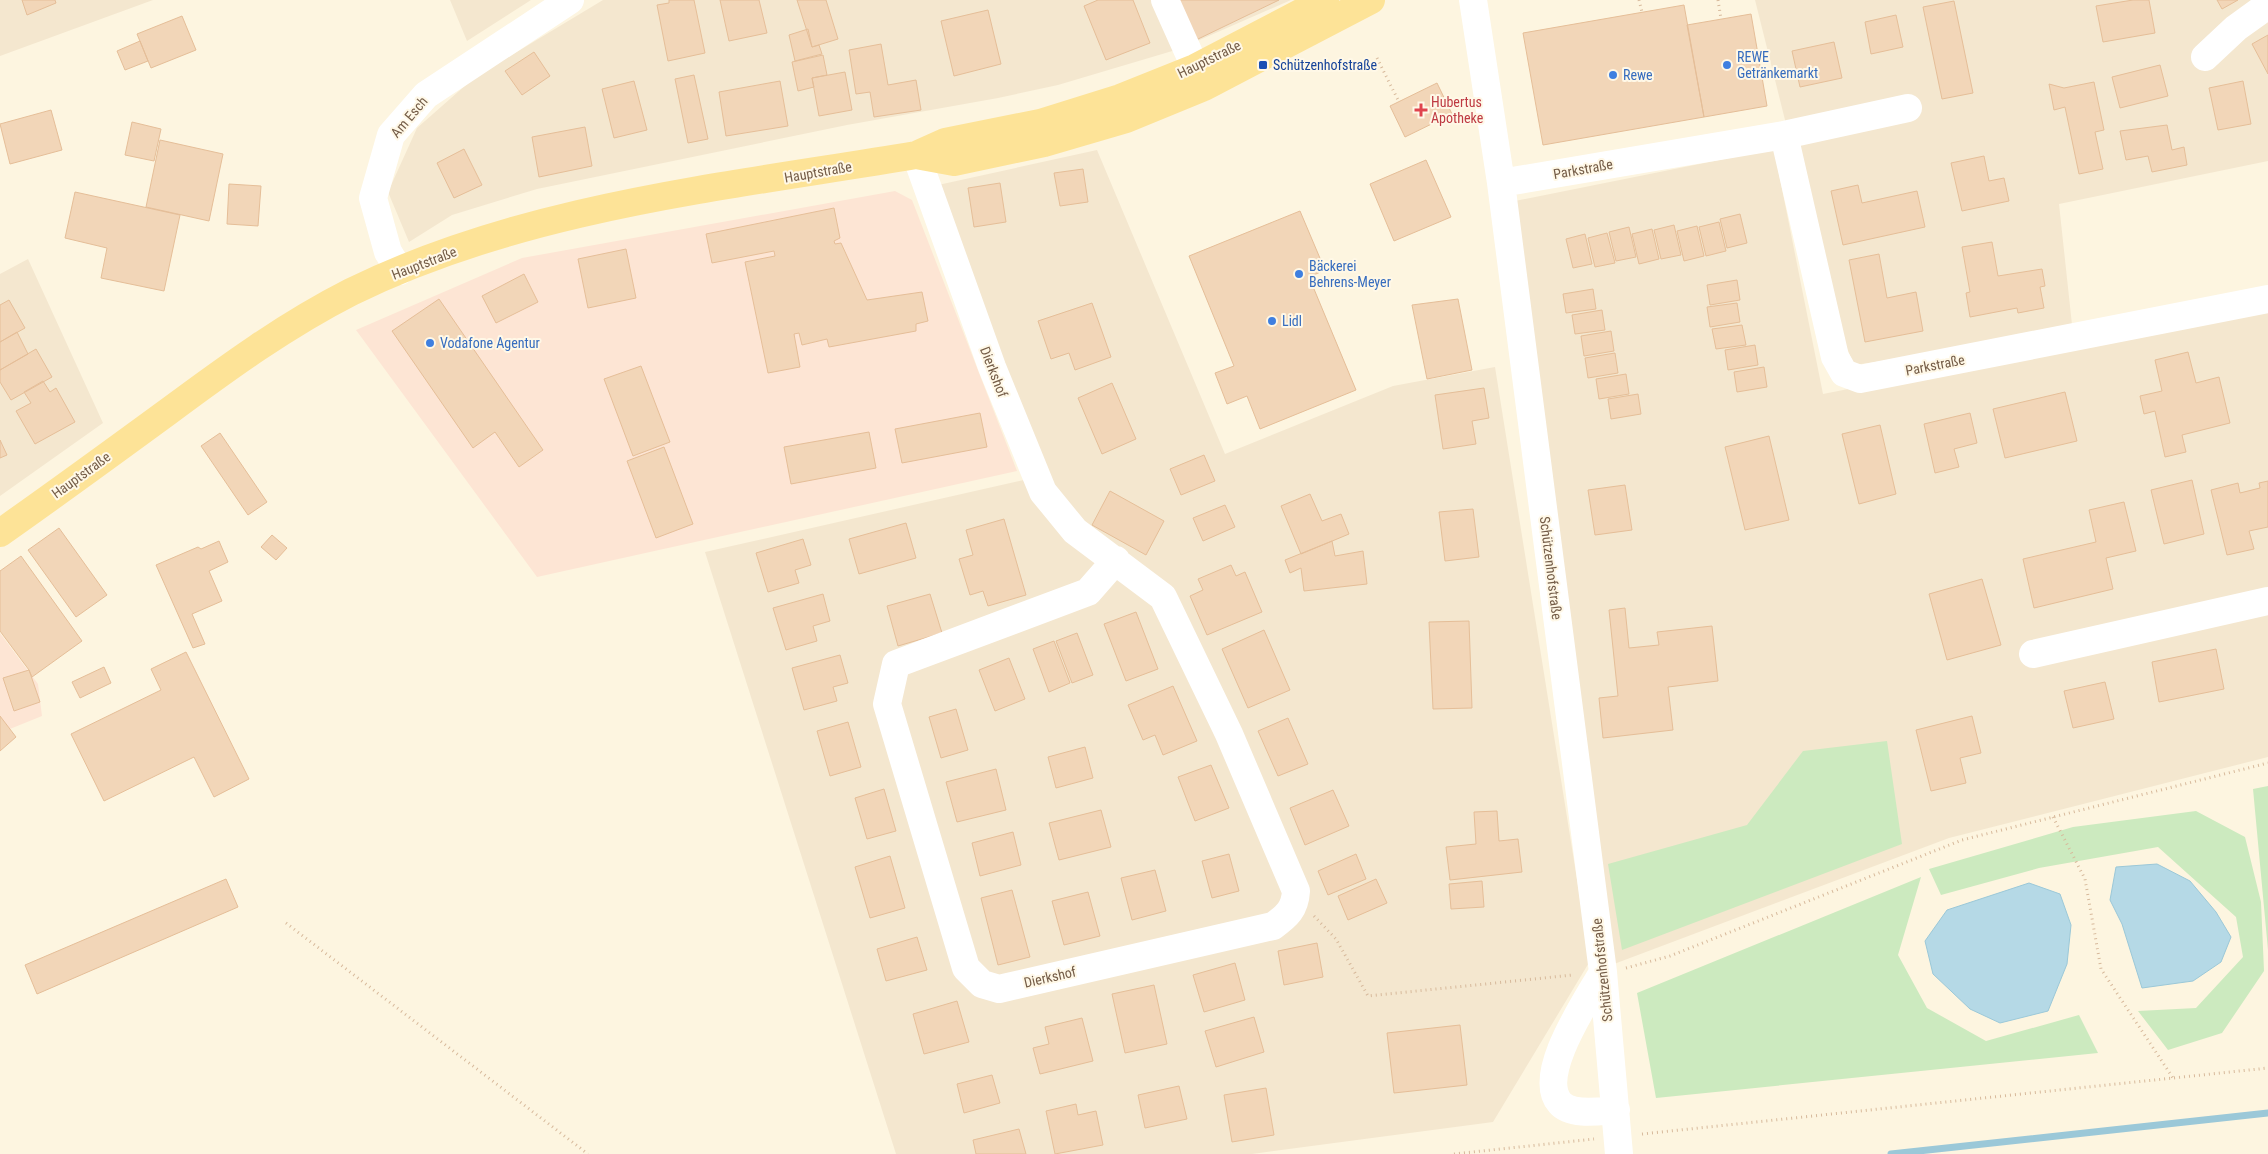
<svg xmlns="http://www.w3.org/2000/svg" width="2268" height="1154" viewBox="0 0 2268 1154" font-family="'Roboto Condensed',sans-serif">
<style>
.residential{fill:#f4e7cf}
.commercial{fill:#fde5d4}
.green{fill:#cceabf}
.water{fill:#b5d9e6;stroke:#9bc8d8}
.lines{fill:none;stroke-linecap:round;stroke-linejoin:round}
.stream{stroke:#9bc8d8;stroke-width:7}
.building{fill:#f2d6b8;stroke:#e5be98}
.path{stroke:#d7b99b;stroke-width:3;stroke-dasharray:1 4;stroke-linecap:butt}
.minor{stroke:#fff;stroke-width:28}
.major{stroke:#fde397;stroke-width:28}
.transit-dot{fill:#1a4fb4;stroke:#fff8e7;stroke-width:2}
.shop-dot{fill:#3f7fe0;stroke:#fff8e7;stroke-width:2}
.health-dot{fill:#e0444e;stroke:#fff8e7;stroke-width:2}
.labels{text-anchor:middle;stroke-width:4;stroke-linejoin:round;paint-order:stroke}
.shop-label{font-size:14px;fill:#366cbe;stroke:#fff8e7;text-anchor:start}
.street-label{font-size:14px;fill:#745c47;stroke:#fff8e7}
.transit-label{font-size:14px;fill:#164399;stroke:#fff8e7;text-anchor:start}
.health-label{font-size:14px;fill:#be3a42;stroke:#fff8e7;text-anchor:start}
</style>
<rect width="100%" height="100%" fill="#fdf5e0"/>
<path class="residential" d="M 0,0 L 153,0 L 0,56 Z
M 450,0 L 531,0 L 467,41 Z
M 603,0 L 1291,0 L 1179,49 L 1058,85 L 998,98 L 847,125 L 537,189 L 452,215 L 409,242 L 388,192 L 417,128 L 475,77 Z
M 1755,0 L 2268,0 L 2268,161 L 2059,204 L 2073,334 L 1854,365 L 1835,320 Z
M 1774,149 L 1823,394 L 2268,306 L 2268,757 L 1949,838 L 1614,964 L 1510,202 Z
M 1097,150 L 1225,454 L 1393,386 L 1495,367 L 1590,961 L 1493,1122 L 1252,1154 L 896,1154 L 705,552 L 1046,475 L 938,185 Z
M 28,259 L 103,423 L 0,496 L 0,274 Z"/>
<path class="commercial" d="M 895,191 L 912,200 L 1017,471 L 537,577 L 356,330 L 522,258 Z
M 0,633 L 38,684 L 42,716 L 0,733 Z"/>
<path class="green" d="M 1887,741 L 1902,844 L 1622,950 L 1608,864 L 1747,825 L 1803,751 Z
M 2268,786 L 2268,950 L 2253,789 Z
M 2196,811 L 2245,837 L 2261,902 L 2264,971 L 2222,1033 L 2168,1050 L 2138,1011 L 2196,1008 L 2243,957 L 2236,917 L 2158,847 L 2039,868 L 1941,895 L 1929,869 L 2073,827 Z
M 1921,877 L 1898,955 L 1927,1008 L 1986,1041 L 2079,1015 L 2098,1053 L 1656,1098 L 1637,993 Z"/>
<path class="water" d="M 2157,864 L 2190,881 L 2216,912 L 2231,937 L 2221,962 L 2193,981 L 2142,988 L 2122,924 L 2110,900 L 2116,867 Z
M 2029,883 L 2060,894 L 2071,925 L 2067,964 L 2048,1011 L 2000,1023 L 1970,1009 L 1933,974 L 1925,941 L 1947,910 Z"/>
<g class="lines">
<path class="stream" d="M 1891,1154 L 2268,1113"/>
</g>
<path class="building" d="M 22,0 L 55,0 L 56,3 L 27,15 Z
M 669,0 L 694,0 L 705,53 L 668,61 L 657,5 L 669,3 Z
M 720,0 L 759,0 L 767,33 L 729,41 Z
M 797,0 L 826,0 L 838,39 L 812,47 Z
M 1098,0 L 1133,0 L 1150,43 L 1106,60 L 1084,6 Z
M 1177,0 L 1279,0 L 1196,40 Z
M 2133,0 L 2149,0 L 2155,33 L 2103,42 L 2096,6 Z
M 2217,0 L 2238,0 L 2222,9 Z
M 1954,1 L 1973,93 L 1942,99 L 1923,7 Z
M 1684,5 L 1704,117 L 1543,145 L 1523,33 Z
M 988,10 L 1001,64 L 954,76 L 941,21 Z
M 1751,14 L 1767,106 L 1704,117 L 1687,25 Z
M 1896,15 L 1903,47 L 1871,54 L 1865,22 Z
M 182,16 L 196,50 L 151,68 L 137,34 Z
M 808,29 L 812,47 L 819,45 L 822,54 L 795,61 L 789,35 Z
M 2268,35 L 2268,74 L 2252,44 Z
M 140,41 L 148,61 L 125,70 L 117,51 Z
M 1834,42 L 1842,78 L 1800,87 L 1792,51 Z
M 881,44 L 888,85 L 916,80 L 921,110 L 874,117 L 870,92 L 856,94 L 849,50 Z
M 534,52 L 550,76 L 522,95 L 505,71 Z
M 823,55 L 827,75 L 812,78 L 814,87 L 798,91 L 792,62 Z
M 2160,65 L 2168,96 L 2120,108 L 2112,77 Z
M 845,72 L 852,110 L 819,116 L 812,78 Z
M 694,75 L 708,139 L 688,143 L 675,79 Z
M 634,81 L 647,130 L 614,138 L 602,89 Z
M 780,81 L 788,126 L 726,136 L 719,92 Z
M 2243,81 L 2251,124 L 2218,130 L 2209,88 Z
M 2094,82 L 2104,130 L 2095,132 L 2103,169 L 2079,174 L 2065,107 L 2054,110 L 2049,84 L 2064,88 Z
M 1437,83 L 1452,114 L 1405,137 L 1390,106 Z
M 51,110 L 62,150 L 10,164 L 0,124 Z
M 132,122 L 161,129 L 154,161 L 125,155 Z
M 2167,125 L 2172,150 L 2184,147 L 2187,165 L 2152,172 L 2148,156 L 2126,160 L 2120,131 Z
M 585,127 L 592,166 L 539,177 L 532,137 Z
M 160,140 L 223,154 L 209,221 L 146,207 Z
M 464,149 L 482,185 L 454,198 L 437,163 Z
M 1984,156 L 1989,181 L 2004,178 L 2009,201 L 1962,211 L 1951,163 Z
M 1426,160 L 1451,217 L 1394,241 L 1370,184 Z
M 1083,169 L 1088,202 L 1060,206 L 1054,173 Z
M 1000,183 L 1006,222 L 974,227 L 968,188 Z
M 229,184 L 261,186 L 258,226 L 227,224 Z
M 1858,185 L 1862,203 L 1917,191 L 1925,227 L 1843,245 L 1831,191 Z
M 75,192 L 180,215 L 164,291 L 101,278 L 107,248 L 65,238 Z
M 834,208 L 840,238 L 834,241 L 835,244 L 841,243 L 867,300 L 922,292 L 928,321 L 916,324 L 916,331 L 829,347 L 827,339 L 802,345 L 799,333 L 794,334 L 800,367 L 768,373 L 745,262 L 775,256 L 774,251 L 712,263 L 706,234 Z
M 1300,211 L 1325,270 L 1309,277 L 1356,390 L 1260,429 L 1247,396 L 1227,404 L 1215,373 L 1234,366 L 1189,256 Z
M 1740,214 L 1747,243 L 1727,248 L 1720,219 Z
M 1719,222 L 1726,251 L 1706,256 L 1699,227 Z
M 1674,225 L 1681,255 L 1661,259 L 1654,230 Z
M 1697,226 L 1704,256 L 1684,261 L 1677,231 Z
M 1629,227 L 1636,257 L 1616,261 L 1609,232 Z
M 1652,229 L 1659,259 L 1639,264 L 1632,234 Z
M 1607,233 L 1615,263 L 1595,267 L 1588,238 Z
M 1585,234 L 1592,264 L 1573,268 L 1566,239 Z
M 1992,242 L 1998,276 L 2042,269 L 2045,286 L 2040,287 L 2044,308 L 2018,313 L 2017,308 L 1970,317 L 1966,293 L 1970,292 L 1962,247 Z
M 626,249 L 636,298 L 588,308 L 578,259 Z
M 1879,254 L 1887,298 L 1916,292 L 1923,331 L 1865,342 L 1849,260 Z
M 524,274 L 538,302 L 496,323 L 482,296 Z
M 1737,280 L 1740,300 L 1710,305 L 1707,285 Z
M 1593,289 L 1596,309 L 1566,313 L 1563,294 Z
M 439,299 L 543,450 L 519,467 L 495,432 L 473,448 L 392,331 Z
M 1458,299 L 1472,370 L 1427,379 L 1412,305 Z
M 9,300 L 25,328 L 0,342 L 0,305 Z
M 1092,303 L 1111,357 L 1075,370 L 1069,353 L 1051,359 L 1038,321 Z
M 1737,303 L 1740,322 L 1710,327 L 1707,307 Z
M 1602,310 L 1605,330 L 1575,334 L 1572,315 Z
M 1742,325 L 1746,345 L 1716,349 L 1712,329 Z
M 1611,331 L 1614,351 L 1584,356 L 1581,336 Z
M 17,332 L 28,354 L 0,370 L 0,342 Z
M 1755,345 L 1758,365 L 1728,370 L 1725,350 Z
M 36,349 L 52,377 L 11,400 L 0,382 L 0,370 Z
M 2188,352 L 2196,383 L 2219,377 L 2230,423 L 2182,435 L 2186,452 L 2165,457 L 2155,411 L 2144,414 L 2140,396 L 2162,391 L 2155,360 Z
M 1615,353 L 1618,373 L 1588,378 L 1585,358 Z
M 641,366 L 670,442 L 633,456 L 604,379 Z
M 1764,367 L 1767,387 L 1737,392 L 1734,372 Z
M 1626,374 L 1629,394 L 1599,399 L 1596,379 Z
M 43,381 L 50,392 L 56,388 L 75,422 L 35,444 L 16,411 L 31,403 L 24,392 Z
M 1112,383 L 1136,439 L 1102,454 L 1078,398 Z
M 1484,388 L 1489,418 L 1472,421 L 1476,444 L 1443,449 L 1435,395 Z
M 2065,392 L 2077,441 L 2005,458 L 1993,409 Z
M 1638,394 L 1641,414 L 1611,419 L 1608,399 Z
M 980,413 L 987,447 L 902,463 L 895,429 Z
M 1970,413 L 1977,443 L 1954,449 L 1959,467 L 1935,473 L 1924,424 Z
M 1880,425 L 1896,494 L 1859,504 L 1842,434 Z
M 869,432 L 876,468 L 791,484 L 784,447 Z
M 220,433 L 267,502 L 248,515 L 201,446 Z
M 1769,436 L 1789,520 L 1745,530 L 1725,447 Z
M 0,440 L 7,455 L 0,458 Z
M 664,447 L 693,524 L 656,538 L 627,461 Z
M 1204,455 L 1215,481 L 1181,495 L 1170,469 Z
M 2192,480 L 2204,534 L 2164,544 L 2151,490 Z
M 2268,481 L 2268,527 L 2249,531 L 2254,549 L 2227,555 L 2211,490 L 2238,483 L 2240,493 L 2260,488 L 2259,483 Z
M 1625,485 L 1632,530 L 1595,535 L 1588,490 Z
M 1110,491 L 1164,521 L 1146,555 L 1092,525 Z
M 1310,494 L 1322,521 L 1341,514 L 1349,534 L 1301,554 L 1281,506 Z
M 2124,502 L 2136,551 L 2106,558 L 2113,589 L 2034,608 L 2023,559 L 2096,542 L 2089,510 Z
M 1225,505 L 1235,527 L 1203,541 L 1193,518 Z
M 1473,509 L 1479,557 L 1445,561 L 1439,512 Z
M 1004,519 L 1026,595 L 988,606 L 983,591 L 970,595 L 959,559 L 973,555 L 966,530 Z
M 906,523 L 916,558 L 859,574 L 849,539 Z
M 59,528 L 107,595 L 76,617 L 28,550 Z
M 272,535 L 287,548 L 276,560 L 261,547 Z
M 803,539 L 811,565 L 795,570 L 799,583 L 768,592 L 756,553 Z
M 219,541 L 228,562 L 209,571 L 222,601 L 192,614 L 205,644 L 193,648 L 156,565 L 198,547 L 201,549 Z
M 1332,541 L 1335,556 L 1363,551 L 1367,584 L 1304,591 L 1301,568 L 1290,573 L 1285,560 Z
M 21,556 L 82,641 L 32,677 L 29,670 L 0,631 L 0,571 Z
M 1231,565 L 1236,576 L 1245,572 L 1262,612 L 1207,635 L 1190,596 L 1203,590 L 1198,579 Z
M 1982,579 L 2001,645 L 1947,660 L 1929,594 Z
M 823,594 L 830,621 L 813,626 L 817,641 L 786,650 L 773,608 Z
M 930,594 L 942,633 L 898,646 L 887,606 Z
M 1625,608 L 1629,648 L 1659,645 L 1657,632 L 1712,626 L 1718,681 L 1668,687 L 1673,730 L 1603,738 L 1599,698 L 1618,696 L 1609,610 Z
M 1136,612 L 1158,669 L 1126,681 L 1104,624 Z
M 1469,621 L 1472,708 L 1433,709 L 1429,622 Z
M 1264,630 L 1290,690 L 1248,708 L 1222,649 Z
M 1077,633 L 1093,675 L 1072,683 L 1056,641 Z
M 1054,641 L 1070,683 L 1049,692 L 1033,649 Z
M 2216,649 L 2224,689 L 2159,702 L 2152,662 Z
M 186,652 L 249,779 L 214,797 L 194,757 L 104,801 L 71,734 L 161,690 L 151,669 Z
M 840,655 L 848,683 L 833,687 L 837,701 L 804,710 L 792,668 Z
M 1009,658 L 1025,699 L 995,711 L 979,670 Z
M 104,667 L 111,683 L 80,698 L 72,682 Z
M 29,670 L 40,702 L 14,711 L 3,678 Z
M 2105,682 L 2114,719 L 2073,728 L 2064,691 Z
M 1173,686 L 1197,741 L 1163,755 L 1155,735 L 1143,740 L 1128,705 Z
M 956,709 L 968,750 L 941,758 L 929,717 Z
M 0,716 L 16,737 L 0,751 Z
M 1972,716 L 1981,753 L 1960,758 L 1966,783 L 1931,791 L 1916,730 Z
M 1288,718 L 1308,764 L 1278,776 L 1258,731 Z
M 848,722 L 861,767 L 830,776 L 817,731 Z
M 1085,747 L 1093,778 L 1056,788 L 1048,757 Z
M 1211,765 L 1229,808 L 1195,821 L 1178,777 Z
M 996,769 L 1006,810 L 957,822 L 946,782 Z
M 884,789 L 896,831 L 867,839 L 855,798 Z
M 1333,790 L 1349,826 L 1305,845 L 1290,808 Z
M 1101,810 L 1111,847 L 1059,860 L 1049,823 Z
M 1497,811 L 1499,841 L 1518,839 L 1522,872 L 1450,880 L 1446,847 L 1476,844 L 1474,812 Z
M 1013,832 L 1021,865 L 980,876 L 972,843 Z
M 1229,854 L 1239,891 L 1212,898 L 1202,861 Z
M 1356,854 L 1366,879 L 1328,895 L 1318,871 Z
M 890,856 L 905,908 L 870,918 L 855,867 Z
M 1155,870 L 1166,911 L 1132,920 L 1121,878 Z
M 226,879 L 238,907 L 37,994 L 25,965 Z
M 1376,879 L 1387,903 L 1348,920 L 1338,896 Z
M 1482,881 L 1484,907 L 1451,909 L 1449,884 Z
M 1012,890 L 1030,957 L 998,965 L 981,898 Z
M 1088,892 L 1100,936 L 1064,945 L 1052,901 Z
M 917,937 L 927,970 L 886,981 L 877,949 Z
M 1317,943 L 1323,977 L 1284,985 L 1278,951 Z
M 1235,963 L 1245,1000 L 1204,1012 L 1193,975 Z
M 1154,985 L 1167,1044 L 1125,1053 L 1112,994 Z
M 957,1001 L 969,1042 L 924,1054 L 913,1014 Z
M 1254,1017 L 1264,1052 L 1216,1067 L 1205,1031 Z
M 1082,1018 L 1093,1061 L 1040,1074 L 1033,1048 L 1049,1044 L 1045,1027 Z
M 1460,1025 L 1467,1085 L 1394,1093 L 1387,1033 Z
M 992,1075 L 1000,1103 L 964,1113 L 957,1084 Z
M 1179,1086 L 1187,1119 L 1145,1128 L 1138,1095 Z
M 1266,1088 L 1274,1135 L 1232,1142 L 1224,1095 Z
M 1076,1104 L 1078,1115 L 1096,1111 L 1103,1145 L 1055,1154 L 1046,1111 Z
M 1019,1129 L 1026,1154 L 976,1154 L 973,1140 Z"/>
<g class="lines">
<path class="path" d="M 1639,0 L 1642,12
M 1718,0 L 1721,19
M 1377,58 L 1399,102
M 2053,817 L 2085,879 L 2101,969 L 2173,1078
M 1314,916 L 1336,939 L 1368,996 L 1573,975
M 286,923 L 588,1154
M 1626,968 L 1670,956 L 1962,840 L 2268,763
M 1642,1134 L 2268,1068
M 1454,1154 L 1594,1139"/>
<path class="minor" d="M 1165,0 L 1204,87
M 1473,0 L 1501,183 L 1603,972 L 1619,1154
M 2205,57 L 2236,28 L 2268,5
M 1784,135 L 1908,108
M 916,155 L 992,367 L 1043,492 L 1075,531 L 1163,597 L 1229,734 L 1296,891 C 1295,909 1287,916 1273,926 L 999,989 L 982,984 L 966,968 L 887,704 L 896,664 L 1088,592 L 1116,560
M 1501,183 L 1784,135 L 1835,357 L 1844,373 L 1860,379 L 2268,299
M 400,271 L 388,252 L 373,198 L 391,135 L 426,95 L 570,0
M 2033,654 L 2268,601
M 1603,972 C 1588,999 1535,1075 1560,1103 C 1571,1116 1601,1111 1616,1110"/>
<path class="major" d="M 916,155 L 954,162 L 1044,143 L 1126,119 L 1204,87 L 1371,0
M 0,533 C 57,493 113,452 169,411 C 227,368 286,325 351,292 C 526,206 726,187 916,155 L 945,142 L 1040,123 L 1120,98 L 1195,68 L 1325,0"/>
</g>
<rect class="transit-dot" x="1258" y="60" width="10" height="10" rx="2.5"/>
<g class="shop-dot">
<circle cx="1727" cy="65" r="5"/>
<circle cx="1613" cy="75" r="5"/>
<circle cx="1299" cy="274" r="5"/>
<circle cx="1272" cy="321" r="5"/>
<circle cx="430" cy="343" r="5"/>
</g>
<path class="health-dot" d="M1418.5 102.5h5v5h5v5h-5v5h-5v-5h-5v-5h5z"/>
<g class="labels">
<g class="shop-label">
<text x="1737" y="62">REWE<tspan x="1737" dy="16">Getränkemarkt</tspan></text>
<text x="1623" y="80">Rewe</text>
<text x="1309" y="271">Bäckerei<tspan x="1309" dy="16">Behrens-Meyer</tspan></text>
<text x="1282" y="326">Lidl</text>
<text x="440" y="348">Vodafone Agentur</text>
</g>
<g class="street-label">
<text transform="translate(1209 59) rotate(-26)" y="5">Hauptstraße</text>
<text transform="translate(409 117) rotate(-50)" y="5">Am Esch</text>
<text transform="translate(1583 169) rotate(-10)" y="5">Parkstraße</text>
<text transform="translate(818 172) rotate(-10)" y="5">Hauptstraße</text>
<text transform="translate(424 263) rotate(-21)" y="5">Hauptstraße</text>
<text transform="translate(1935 365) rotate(-11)" y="5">Parkstraße</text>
<text transform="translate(994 372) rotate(69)" y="5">Dierkshof</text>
<text transform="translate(81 475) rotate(-36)" y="5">Hauptstraße</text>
<text transform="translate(1551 568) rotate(83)" y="5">Schützenhofstraße</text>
<text transform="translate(1602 970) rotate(-96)" y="5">Schützenhofstraße</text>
<text transform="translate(1050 977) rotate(-13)" y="5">Dierkshof</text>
</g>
<g class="transit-label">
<text x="1273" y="70">Schützenhofstraße</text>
</g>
<g class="health-label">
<text x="1431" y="107">Hubertus<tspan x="1431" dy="16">Apotheke</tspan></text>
</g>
</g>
</svg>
